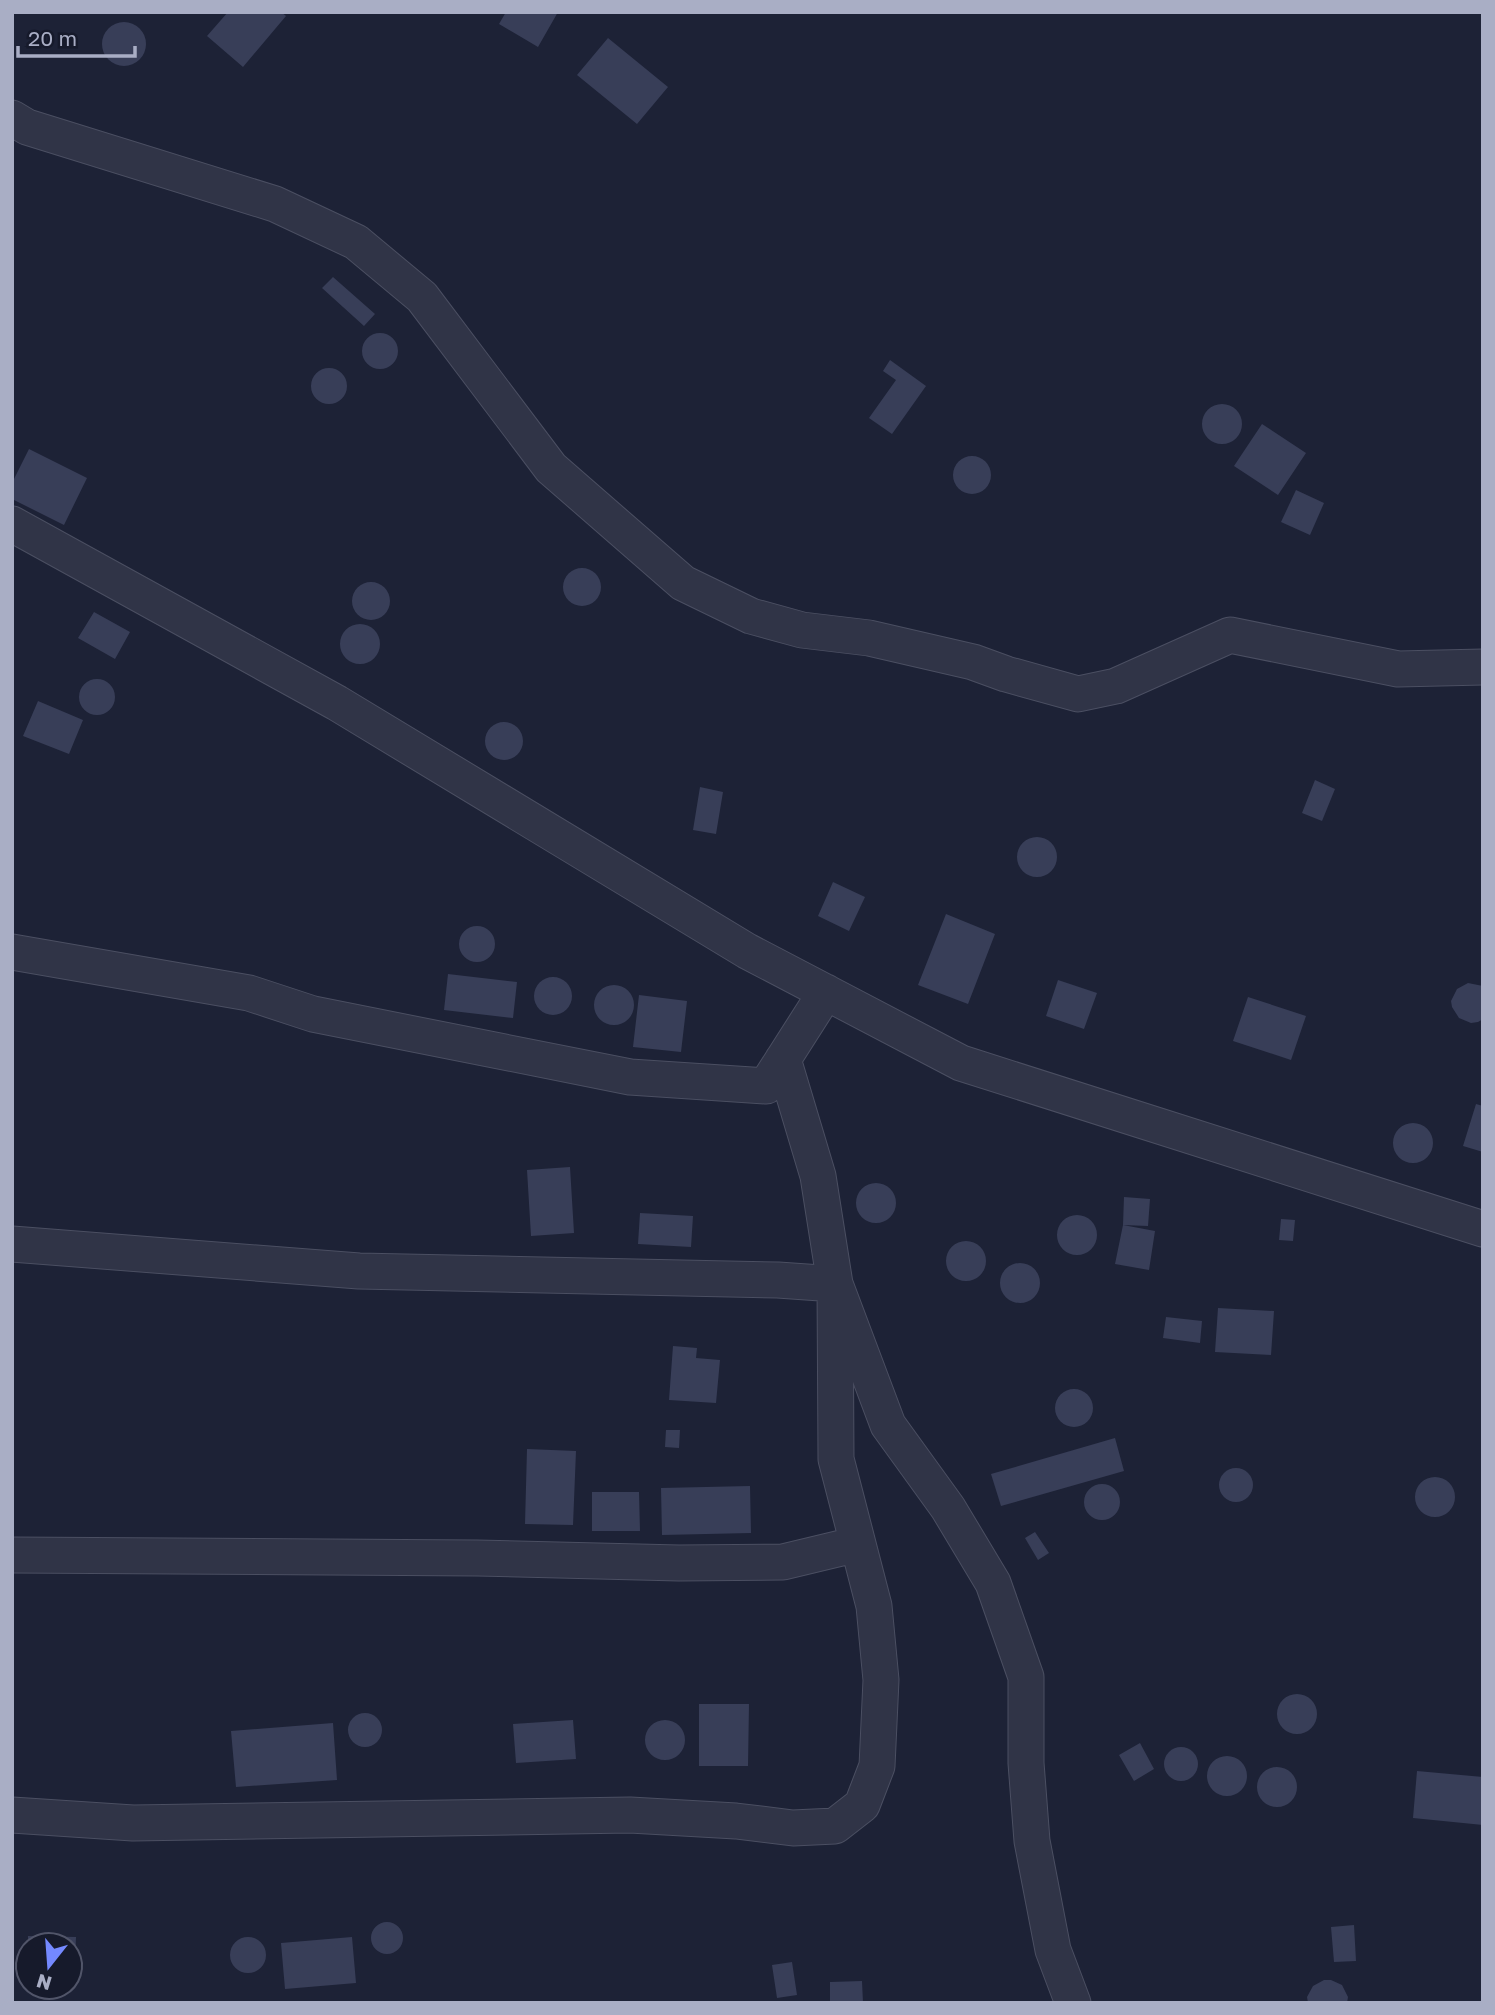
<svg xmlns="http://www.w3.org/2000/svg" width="1495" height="2015" viewBox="0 0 1495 2015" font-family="'Golos Text',sans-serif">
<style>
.building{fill:#383e58}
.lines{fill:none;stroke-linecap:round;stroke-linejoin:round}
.street-casing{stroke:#4b4f62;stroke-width:37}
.street{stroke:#303447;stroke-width:35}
</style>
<rect width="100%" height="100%" fill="#1d2236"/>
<path class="building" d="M 228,12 L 281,12 L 286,16 L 243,67 L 207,36 Z
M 506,12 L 558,12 L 538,47 L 499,24 Z
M102 44a22 22 0 1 1 44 0a22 22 0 1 1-44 0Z
M 608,38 L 668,87 L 637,124 L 577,75 Z
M 333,277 L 375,314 L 364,326 L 322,288 Z
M362 351a18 18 0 1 1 36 0a18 18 0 1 1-36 0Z
M 890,360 L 926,386 L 892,434 L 869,418 L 896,380 L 883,371 Z
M311 386a18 18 0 1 1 36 0a18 18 0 1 1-36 0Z
M1202 424a20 20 0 1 1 40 0a20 20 0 1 1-40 0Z
M 1262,424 L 1306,453 L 1278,495 L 1234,466 Z
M 29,449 L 87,478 L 64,525 L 12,499 L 12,483 Z
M953 475a19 19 0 1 1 38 0a19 19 0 1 1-38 0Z
M 1296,490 L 1324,503 L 1310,535 L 1281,522 Z
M563 587a19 19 0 1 1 38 0a19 19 0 1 1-38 0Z
M352 601a19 19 0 1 1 38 0a19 19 0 1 1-38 0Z
M 94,612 L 130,632 L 115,659 L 78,638 Z
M340 644a20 20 0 1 1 40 0a20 20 0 1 1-40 0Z
M79 697a18 18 0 1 1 36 0a18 18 0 1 1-36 0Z
M 38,701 L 83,720 L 69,754 L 23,736 Z
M485 741a19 19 0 1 1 38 0a19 19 0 1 1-38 0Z
M 1315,780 L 1335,789 L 1322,821 L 1302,813 Z
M 700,787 L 723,792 L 716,834 L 693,830 Z
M1017 857a20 20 0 1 1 40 0a20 20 0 1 1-40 0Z
M 833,882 L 865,897 L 849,931 L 818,916 Z
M 946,914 L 995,934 L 968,1004 L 918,985 Z
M459 944a18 18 0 1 1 36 0a18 18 0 1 1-36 0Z
M 448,974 L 517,982 L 513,1018 L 444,1010 Z
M534 996a19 19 0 1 1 38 0a19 19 0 1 1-38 0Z
M 1058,980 L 1097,993 L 1084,1029 L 1046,1016 Z
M 1468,983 L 1483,986 L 1483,1019 L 1478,1022 L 1471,1023 L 1459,1018 L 1452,1007 L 1451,1001 L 1457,989 Z
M594 1005a20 20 0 1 1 40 0a20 20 0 1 1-40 0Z
M 639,995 L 687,1001 L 681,1052 L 633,1047 Z
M 1248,997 L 1306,1016 L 1291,1060 L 1233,1041 Z
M 1476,1104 L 1483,1106 L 1483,1152 L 1463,1146 Z
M1393 1143a20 20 0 1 1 40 0a20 20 0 1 1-40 0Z
M 570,1167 L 574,1233 L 531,1236 L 527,1170 Z
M856 1203a20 20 0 1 1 40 0a20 20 0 1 1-40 0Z
M 1124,1197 L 1150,1199 L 1148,1226 L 1123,1225 L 1155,1231 L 1149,1270 L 1115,1264 L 1123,1225 Z
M 640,1213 L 693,1216 L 691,1247 L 638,1244 Z
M1057 1235a20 20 0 1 1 40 0a20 20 0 1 1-40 0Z
M 1281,1219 L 1295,1220 L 1293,1241 L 1279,1240 Z
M946 1261a20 20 0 1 1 40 0a20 20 0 1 1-40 0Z
M1000 1283a20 20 0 1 1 40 0a20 20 0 1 1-40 0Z
M 1218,1308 L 1274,1311 L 1271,1355 L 1215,1352 Z
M 1166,1317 L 1202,1321 L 1200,1343 L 1163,1338 Z
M 673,1346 L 697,1348 L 696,1358 L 720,1360 L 716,1403 L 669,1400 Z
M1055 1408a19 19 0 1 1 38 0a19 19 0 1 1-38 0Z
M 666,1430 L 680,1430 L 679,1448 L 665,1447 Z
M 1115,1438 L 1124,1471 L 1001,1506 L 991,1474 Z
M 527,1449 L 576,1451 L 573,1525 L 525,1524 Z
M1219 1485a17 17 0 1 1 34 0a17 17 0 1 1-34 0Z
M1415 1497a20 20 0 1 1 40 0a20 20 0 1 1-40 0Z
M1084 1502a18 18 0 1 1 36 0a18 18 0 1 1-36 0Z
M 750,1486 L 751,1533 L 662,1535 L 661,1488 Z
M 592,1492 L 639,1492 L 640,1531 L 592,1531 Z
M 1035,1532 L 1049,1553 L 1038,1560 L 1025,1538 Z
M1277 1714a20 20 0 1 1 40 0a20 20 0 1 1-40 0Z
M 699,1704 L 749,1704 L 748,1766 L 699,1766 Z
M348 1730a17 17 0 1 1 34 0a17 17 0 1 1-34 0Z
M 573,1720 L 576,1759 L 516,1763 L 513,1724 Z
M645 1740a20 20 0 1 1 40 0a20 20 0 1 1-40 0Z
M 333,1723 L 337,1780 L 236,1787 L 231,1731 Z
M 1140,1743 L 1154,1769 L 1134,1781 L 1119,1755 Z
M1164 1764a17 17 0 1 1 34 0a17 17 0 1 1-34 0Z
M1207 1776a20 20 0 1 1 40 0a20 20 0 1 1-40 0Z
M1257 1787a20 20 0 1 1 40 0a20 20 0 1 1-40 0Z
M 1417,1771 L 1483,1777 L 1483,1825 L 1413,1818 Z
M371 1938a16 16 0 1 1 32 0a16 16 0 1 1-32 0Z
M 1354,1925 L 1356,1961 L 1334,1962 L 1331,1927 Z
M 28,1936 L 76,1937 L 75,1962 L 70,1961 L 70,1945 L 28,1945 Z
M 352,1937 L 356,1983 L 285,1989 L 281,1943 Z
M230 1955a18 18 0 1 1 36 0a18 18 0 1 1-36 0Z
M 792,1962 L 797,1995 L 777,1998 L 772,1965 Z
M 1324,1980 L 1331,1980 L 1342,1985 L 1348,1997 L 1347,2003 L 1308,2003 L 1307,1997 L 1313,1986 Z
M 862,1981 L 863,2003 L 830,2003 L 830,1982 Z"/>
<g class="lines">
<g class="street-casing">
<path id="street" d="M 12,118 L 27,127 L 275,204 L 356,242 L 422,297 L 551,468 L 683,583 L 751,616 L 802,630 L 869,638 L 973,662 L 1006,674 L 1078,694 L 1116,686 L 1230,635 L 1398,669 L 1483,667
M 12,524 L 337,703 L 747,951 L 961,1063 L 1483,1229
M 12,952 L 249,993 L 313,1014 L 630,1077 L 766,1086 L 826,992
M 12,1244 L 359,1271 L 778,1280 L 835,1284 L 888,1425 L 948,1508 L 993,1583 L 1026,1677 L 1026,1763 L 1032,1841 L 1053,1950 L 1073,2003
M 12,1555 L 477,1558 L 679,1563 L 783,1562 L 858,1544
M 12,1815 L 133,1823 L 630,1815 L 736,1821 L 793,1828 L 835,1826 L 862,1805 L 877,1766 L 881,1680 L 874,1606 L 836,1459 L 835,1284 L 818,1176 L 783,1059"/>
</g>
<use href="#street" class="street"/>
</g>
<rect width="1495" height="2015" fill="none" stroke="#a9aec5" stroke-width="28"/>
<g transform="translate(49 1966) rotate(197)"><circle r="33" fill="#161a2b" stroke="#515569" stroke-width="2"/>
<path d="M0-5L12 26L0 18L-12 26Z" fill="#7489ff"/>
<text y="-10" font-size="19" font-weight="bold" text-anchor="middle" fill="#a9aec5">N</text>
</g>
<path d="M18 46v10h117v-10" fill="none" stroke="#a9aec5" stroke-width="3.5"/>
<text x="28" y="46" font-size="21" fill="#a9aec5" stroke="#161a2b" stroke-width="5" paint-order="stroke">20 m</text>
</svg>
